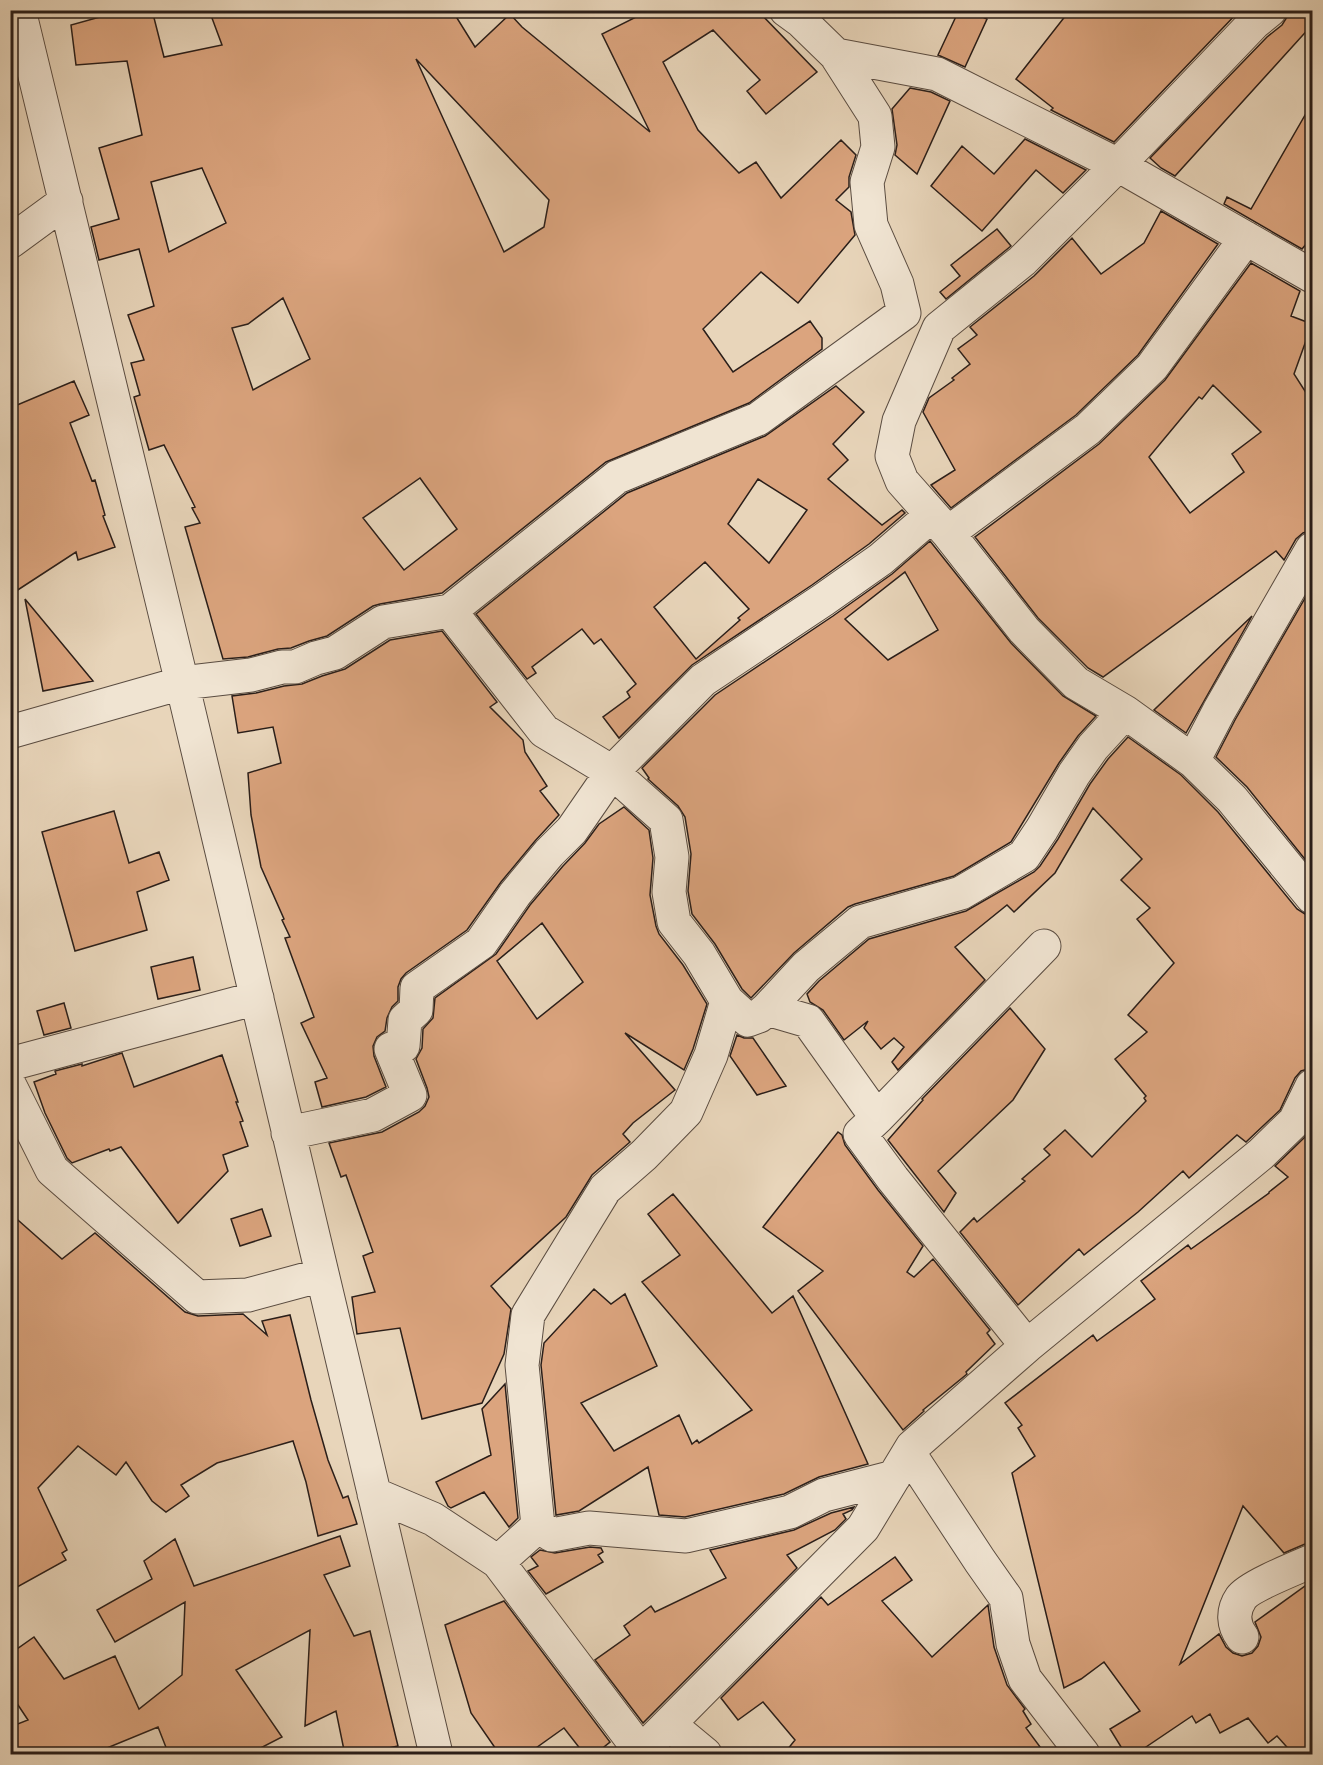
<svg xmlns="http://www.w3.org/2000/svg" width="1323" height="1765" viewBox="0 0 1323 1765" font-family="'IM FELL French Canon',serif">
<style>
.building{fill:#dba47e;stroke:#2a1e19;stroke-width:1.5;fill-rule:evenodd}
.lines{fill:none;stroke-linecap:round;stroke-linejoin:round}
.minor-casing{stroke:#5a4c41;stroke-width:35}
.minor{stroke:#f0e4d2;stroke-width:33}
</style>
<rect width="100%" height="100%" fill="#e8d5ba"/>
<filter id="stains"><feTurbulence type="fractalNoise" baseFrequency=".00333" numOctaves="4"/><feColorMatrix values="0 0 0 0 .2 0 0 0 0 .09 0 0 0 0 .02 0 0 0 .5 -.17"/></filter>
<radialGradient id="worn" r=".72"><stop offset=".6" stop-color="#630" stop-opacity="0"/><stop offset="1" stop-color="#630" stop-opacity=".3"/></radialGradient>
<path class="building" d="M 125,10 L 152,10 L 164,57 L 222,45 L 209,10 L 452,10 L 475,47 L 510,14 L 522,27 L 650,132 L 602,34 L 650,10 L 757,10 L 817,72 L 766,114 L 747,91 L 760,80 L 713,30 L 663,62 L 698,130 L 739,173 L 756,162 L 781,198 L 841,140 L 856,155 L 849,177 L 849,187 L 836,200 L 851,212 L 855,235 L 798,303 L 761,272 L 703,329 L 733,372 L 810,321 L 822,338 L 822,349 L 749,403 L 606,462 L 442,593 L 380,604 L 373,606 L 327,636 L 309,641 L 291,648 L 278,649 L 248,657 L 223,659 L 185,527 L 200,523 L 192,508 L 195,507 L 164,445 L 149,450 L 134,397 L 140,395 L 131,363 L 144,360 L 128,315 L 154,306 L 139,249 L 99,260 L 91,227 L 119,219 L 99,148 L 142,135 L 127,61 L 76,65 L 71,25 ZM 416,59 L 549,200 L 544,227 L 504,252 ZM 202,168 L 226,223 L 169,252 L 151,182 ZM 283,298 L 310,359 L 253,390 L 232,328 L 248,324 ZM 420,478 L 457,529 L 404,570 L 363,518 Z
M 959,10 L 968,10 L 987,19 L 965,67 L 938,55 Z
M 1070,10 L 1240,10 L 1114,142 L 1051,110 L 1053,108 L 1016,79 Z
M 1288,10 L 1312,10 L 1312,25 L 1175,176 L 1161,168 L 1150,158 L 1267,37 L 1282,25 L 1287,17 Z
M 910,88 L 931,92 L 950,101 L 917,174 L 895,155 L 897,145 L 892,109 Z
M 1312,103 L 1312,237 L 1302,249 L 1224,204 L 1227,197 L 1251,209 Z
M 1025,139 L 1086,170 L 1063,193 L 1036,170 L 982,231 L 931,186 L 962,146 L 994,174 Z
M 1161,211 L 1218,244 L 1138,355 L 1076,415 L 951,508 L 931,485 L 955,470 L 923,412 L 929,398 L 954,380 L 952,378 L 970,364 L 958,349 L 977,335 L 970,327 L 1034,276 L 1072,238 L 1101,274 L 1144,243 Z
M 997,229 L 1011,246 L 946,299 L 940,292 L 960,276 L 951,265 Z
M 1251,263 L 1300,291 L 1291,316 L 1312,324 L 1294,374 L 1312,402 L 1312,530 L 1303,533 L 1296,539 L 1284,560 L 1276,551 L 1103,677 L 1088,668 L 1038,618 L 975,537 L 1099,444 L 1165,380 ZM 1213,385 L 1261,432 L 1232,454 L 1244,472 L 1190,513 L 1149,457 L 1199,397 L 1202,399 Z
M 74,381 L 89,415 L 70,423 L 92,481 L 95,480 L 105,515 L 103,516 L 115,547 L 78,560 L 76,552 L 10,595 L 10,408 Z
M 836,386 L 864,412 L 833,444 L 848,460 L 828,479 L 882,525 L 902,510 L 905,513 L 869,544 L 812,585 L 692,665 L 619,738 L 603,717 L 630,697 L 627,692 L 636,684 L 601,639 L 594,644 L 582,629 L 532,667 L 536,673 L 527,679 L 476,614 L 627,493 L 765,436 ZM 758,479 L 807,510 L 769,563 L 728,524 ZM 705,562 L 749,609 L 738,618 L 740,620 L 696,659 L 654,607 Z
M 930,541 L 1011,643 L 1063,696 L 1096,716 L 1078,736 L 1059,763 L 1011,842 L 954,876 L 855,904 L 848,907 L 794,953 L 751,998 L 742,989 L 715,944 L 692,914 L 688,891 L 691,854 L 685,817 L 678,806 L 648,779 L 649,778 L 642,768 L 715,695 L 833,616 L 892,574 ZM 905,572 L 938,630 L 888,660 L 845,619 Z
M 1312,586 L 1312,868 L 1247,787 L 1216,757 L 1235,720 Z
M 25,599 L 93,681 L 43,691 Z
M 1252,616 L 1186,733 L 1154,710 Z
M 442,631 L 497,702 L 490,707 L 523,740 L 525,752 L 547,786 L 540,791 L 559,815 L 535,841 L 501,882 L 467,930 L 406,973 L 401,979 L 398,987 L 398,1001 L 392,1007 L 387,1018 L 385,1031 L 377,1037 L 373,1046 L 374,1056 L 386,1087 L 366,1097 L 322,1107 L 315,1082 L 327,1078 L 301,1023 L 314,1017 L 285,938 L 290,937 L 282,920 L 284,919 L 261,867 L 251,815 L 248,773 L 281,763 L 273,727 L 238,733 L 232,696 L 256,693 L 284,686 L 302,684 L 322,676 L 345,669 L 390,640 Z
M 1128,737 L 1181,775 L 1218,812 L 1297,909 L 1305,914 L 1312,915 L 1312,1068 L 1301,1071 L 1295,1078 L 1280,1110 L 1246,1142 L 1237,1135 L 1189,1178 L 1183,1171 L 1138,1212 L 1084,1255 L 1079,1249 L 1018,1305 L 960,1232 L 974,1218 L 977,1222 L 1025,1181 L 1022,1179 L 1050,1155 L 1044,1149 L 1065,1130 L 1092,1157 L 1146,1101 L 1144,1098 L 1146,1096 L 1115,1059 L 1147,1032 L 1128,1015 L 1174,963 L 1137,919 L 1150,908 L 1121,880 L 1142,859 L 1093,808 L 1055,873 L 1014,912 L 1007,905 L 955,947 L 985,980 L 898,1070 L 892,1062 L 904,1047 L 894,1038 L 881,1049 L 864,1028 L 868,1021 L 844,1040 L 823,1010 L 810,1002 L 807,994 L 819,981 L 869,939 L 966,911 L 1034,872 L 1040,866 L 1058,839 L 1090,784 L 1108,759 Z
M 624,807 L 649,830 L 653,858 L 650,895 L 656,926 L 659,934 L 683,965 L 707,1004 L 693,1049 L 684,1070 L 625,1033 L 675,1090 L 633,1123 L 623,1134 L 630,1142 L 592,1175 L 566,1217 L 491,1286 L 511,1309 L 504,1354 L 482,1403 L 422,1419 L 400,1328 L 357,1334 L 352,1297 L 375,1292 L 363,1256 L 373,1252 L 346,1175 L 341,1177 L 329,1143 L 382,1132 L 419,1112 L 425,1106 L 429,1097 L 427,1088 L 416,1059 L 422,1048 L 423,1029 L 433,1018 L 435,998 L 496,954 L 530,905 L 563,866 L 585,843 L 599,824 ZM 542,923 L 583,982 L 537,1019 L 497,961 Z
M 114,811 L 129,863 L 159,852 L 169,880 L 137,892 L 147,930 L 75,951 L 42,832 Z
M 193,957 L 200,990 L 158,999 L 151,967 Z
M 64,1003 L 71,1028 L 44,1035 L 37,1011 Z
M 1010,1008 L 1045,1049 L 1013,1100 L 938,1171 L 956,1193 L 944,1212 L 888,1140 L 923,1100 L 922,1099 Z
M 737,1035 L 744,1038 L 753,1038 L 786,1086 L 757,1095 L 730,1056 Z
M 122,1053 L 134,1087 L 222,1055 L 238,1102 L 236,1102 L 243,1121 L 240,1122 L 248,1146 L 223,1155 L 228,1171 L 178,1223 L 121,1147 L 110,1151 L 109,1149 L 72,1163 L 67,1158 L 45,1113 L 34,1082 L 56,1074 L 55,1071 L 82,1064 L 82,1066 Z
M 1312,1128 L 1312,1543 L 1305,1544 L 1284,1553 L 1243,1506 L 1180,1664 L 1219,1634 L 1226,1647 L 1233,1653 L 1242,1656 L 1252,1653 L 1258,1646 L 1261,1637 L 1255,1622 L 1312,1581 L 1312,1755 L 1294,1755 L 1277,1736 L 1268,1743 L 1248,1718 L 1220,1733 L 1210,1714 L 1196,1723 L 1192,1716 L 1134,1755 L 1126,1755 L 1110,1729 L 1140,1711 L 1104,1662 L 1081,1679 L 1064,1688 L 1012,1473 L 1035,1456 L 1018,1428 L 1022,1425 L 1005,1403 L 1093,1335 L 1097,1341 L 1155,1299 L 1141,1281 L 1188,1245 L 1191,1249 L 1269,1193 L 1269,1192 L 1288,1177 L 1275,1166 L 1308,1134 Z
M 838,1132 L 842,1135 L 845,1145 L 878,1190 L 923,1246 L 907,1272 L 914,1277 L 933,1259 L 990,1330 L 987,1333 L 995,1344 L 966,1372 L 967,1374 L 923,1410 L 924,1411 L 903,1430 L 798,1291 L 823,1271 L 763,1227 Z
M 673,1194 L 772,1313 L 793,1296 L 868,1464 L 819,1477 L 784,1494 L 685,1517 L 659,1515 L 648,1467 L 579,1511 L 556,1515 L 541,1365 L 544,1343 L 594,1289 L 611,1304 L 625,1294 L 657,1366 L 581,1403 L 614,1451 L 679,1415 L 692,1444 L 697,1440 L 699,1443 L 752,1410 L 642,1282 L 680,1255 L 648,1214 Z
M 262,1209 L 271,1236 L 240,1246 L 231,1219 Z
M 10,1213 L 62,1259 L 95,1233 L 185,1312 L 198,1316 L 243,1314 L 267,1335 L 262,1321 L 290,1315 L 311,1400 L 328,1460 L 343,1498 L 348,1496 L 357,1524 L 318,1536 L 306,1482 L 293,1441 L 217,1463 L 181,1485 L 189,1496 L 166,1512 L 152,1501 L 126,1462 L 116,1475 L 78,1446 L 38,1488 L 67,1550 L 62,1553 L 66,1560 L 10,1591 Z
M 505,1384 L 518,1518 L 509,1527 L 484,1492 L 451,1508 L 448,1506 L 436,1482 L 491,1455 L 482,1409 Z
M 854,1507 L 852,1510 L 843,1514 L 846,1519 L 835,1530 L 787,1555 L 797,1568 L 643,1723 L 595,1660 L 630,1635 L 624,1626 L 651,1606 L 655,1612 L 726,1578 L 710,1550 L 794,1530 L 831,1513 Z
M 340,1536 L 350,1566 L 324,1575 L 354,1636 L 370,1631 L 398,1746 L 356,1755 L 345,1755 L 336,1711 L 305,1726 L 310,1630 L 236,1670 L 282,1737 L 247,1755 L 169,1755 L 158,1727 L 90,1755 L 20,1755 L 10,1732 L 10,1727 L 28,1720 L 10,1693 L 10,1654 L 34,1637 L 64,1679 L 115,1656 L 139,1709 L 182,1675 L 185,1602 L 115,1642 L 97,1610 L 152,1579 L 144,1561 L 175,1539 L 194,1586 Z
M 590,1547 L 601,1548 L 603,1552 L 598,1555 L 603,1562 L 546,1594 L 528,1571 L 538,1566 L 531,1557 L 540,1550 L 555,1553 Z
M 895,1557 L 912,1580 L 882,1601 L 932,1657 L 988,1605 L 994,1647 L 1007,1685 L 1025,1709 L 1023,1711 L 1031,1724 L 1026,1728 L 1046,1755 L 783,1755 L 795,1740 L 763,1702 L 738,1720 L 721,1698 L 821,1597 L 828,1605 Z
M 504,1601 L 610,1742 L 594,1755 L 585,1755 L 564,1728 L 526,1755 L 500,1755 L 471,1713 L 445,1625 Z"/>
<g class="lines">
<g class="minor-casing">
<path id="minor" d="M 19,10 L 182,683 L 436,1754
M 786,10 L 801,21 L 836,55 L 875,116 L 878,147 L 867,182 L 871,225 L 897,284 L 904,313
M 1270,10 L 1254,23 L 1118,165 L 1022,261 L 939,328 L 899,421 L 892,456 L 902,481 L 948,533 L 1024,630 L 1076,683 L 1125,712 L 1193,761 L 1232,799 L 1312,897
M 836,55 L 937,74 L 1118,165 L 1312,276
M 10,242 L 66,201
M 948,533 L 1088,429 L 1152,367 L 1246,238
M 450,611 L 544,731 L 612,772 L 666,820 L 672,857 L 669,892 L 674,922 L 699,954 L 727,1001 L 748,1020 L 759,1016 L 767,1009 L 808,1021 L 877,1118
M 10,732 L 182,683 L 251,675 L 282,667 L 295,667 L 316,658 L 335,653 L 383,622 L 450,611 L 617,477 L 758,419 L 904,313
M 1193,761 L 1219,711 L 1312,549
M 767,1009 L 806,967 L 860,922 L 961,893 L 1024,856 L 1042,829 L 1074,774 L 1093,747 L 1125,712
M 10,1064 L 257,998
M 10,1086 L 52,1170 L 197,1297 L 248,1295 L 322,1275
M 288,1133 L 373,1115 L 410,1095 L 391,1049 L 403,1046 L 405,1020 L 416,1010 L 417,988 L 481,943 L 515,894 L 549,853 L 572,830 L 612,772 L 703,680 L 823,600 L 881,559 L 932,515
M 1027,1346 L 893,1179 L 860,1134 L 877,1118 L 1044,946
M 909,1453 L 980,1561 L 1006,1598 L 1013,1644 L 1025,1679 L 1083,1754
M 374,1494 L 433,1519 L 498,1562 L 642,1753
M 538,1526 L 552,1535 L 589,1528 L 686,1536 L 790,1512 L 824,1495 L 894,1477
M 498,1562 L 538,1526 L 522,1365 L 528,1315 L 605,1189 L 644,1155 L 686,1112 L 711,1055 L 727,1001
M 1242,1637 C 1233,1625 1232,1611 1241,1598 C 1248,1587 1298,1567 1312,1561
M 670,1725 L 705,1754
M 639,1754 L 863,1528 L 912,1447 L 1027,1346 L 1261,1154 L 1295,1121 L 1312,1086"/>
</g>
<use href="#minor" class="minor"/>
</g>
<rect width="1323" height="1765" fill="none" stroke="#e8d5ba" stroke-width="36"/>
<rect x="12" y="12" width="1299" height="1741" fill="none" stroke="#2a1e19" stroke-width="3"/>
<rect x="18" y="18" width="1287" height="1729" fill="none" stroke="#2a1e19" stroke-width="1.5"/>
<rect width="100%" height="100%" filter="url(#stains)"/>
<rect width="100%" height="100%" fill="url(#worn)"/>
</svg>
